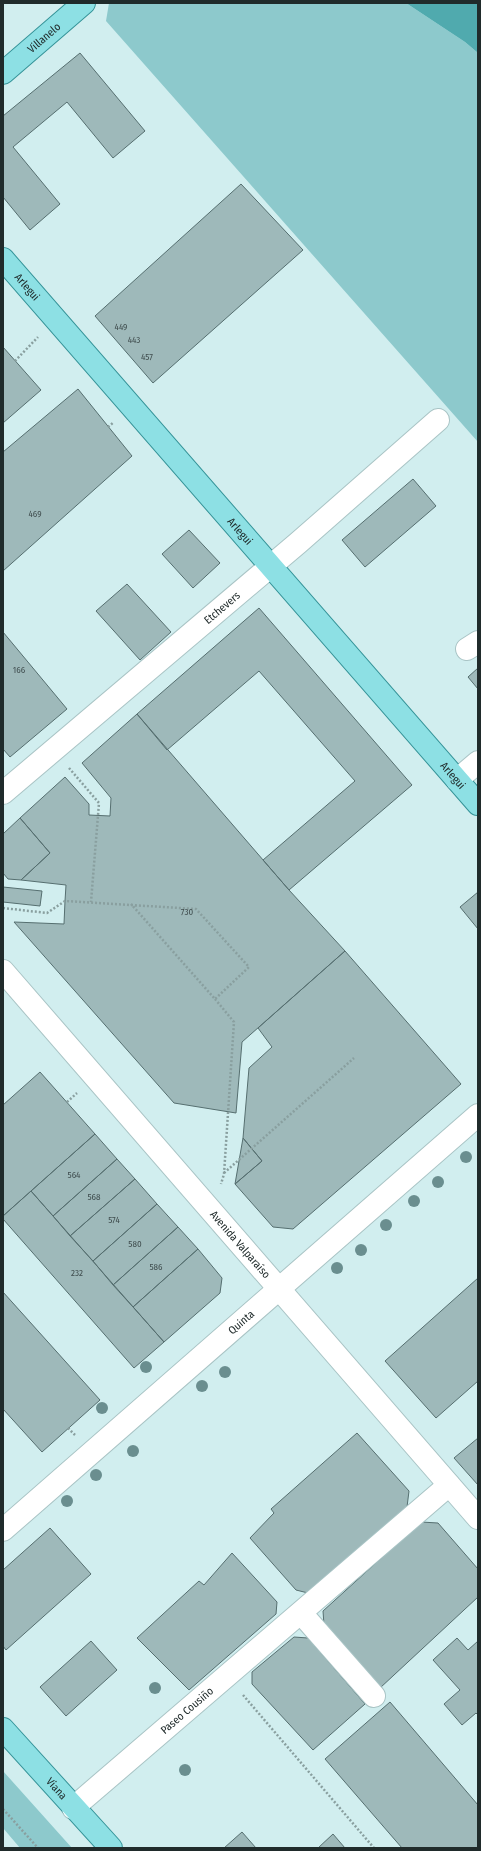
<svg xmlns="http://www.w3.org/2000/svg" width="481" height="1851" viewBox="0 0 481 1851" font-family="'Fira Sans Condensed',sans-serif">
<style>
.green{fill:#8dc9cc}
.water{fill:#50aaae}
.building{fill:#9eb9ba;stroke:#566f70}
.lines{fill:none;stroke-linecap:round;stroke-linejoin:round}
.minor-casing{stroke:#a9c4c5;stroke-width:24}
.major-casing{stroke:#359398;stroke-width:24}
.path{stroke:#899f9f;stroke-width:2.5;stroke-dasharray:2 2;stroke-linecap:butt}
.minor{stroke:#fff;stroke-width:22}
.major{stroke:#8de0e4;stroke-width:22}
.tree{fill:#6a8e8f}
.labels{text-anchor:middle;stroke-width:4;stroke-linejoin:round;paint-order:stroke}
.number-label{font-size:9px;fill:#404e4f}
.street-label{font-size:11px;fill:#202b2b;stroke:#fff}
</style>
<rect width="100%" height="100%" fill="#d1eeef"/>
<path class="green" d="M 109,3 L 406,3 L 465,42 L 478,53 L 478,442 L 106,21 Z
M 3,1771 L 72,1848 L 20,1848 L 3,1828 Z"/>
<path class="water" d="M 406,3 L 478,3 L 478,53 L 465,42 Z"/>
<path class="building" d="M 80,53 L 145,131 L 113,158 L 67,102 L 13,147 L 60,204 L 30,230 L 3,197 L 3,116 Z
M 241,184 L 303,250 L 153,383 L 95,316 Z
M 3,347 L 41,390 L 3,423 Z
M 78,389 L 132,456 L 3,571 L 3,452 Z
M 413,479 L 436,506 L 365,567 L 342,540 Z
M 189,530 L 220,563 L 193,588 L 162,554 Z
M 127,584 L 171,632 L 140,660 L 96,611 Z
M 259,608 L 412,785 L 289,890 L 263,860 L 355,781 L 259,671 L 167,750 L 137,714 Z
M 3,632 L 67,709 L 10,757 L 3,749 Z
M 478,668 L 478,689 L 468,677 Z
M 137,714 L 289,890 L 345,951 L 242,1042 L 236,1113 L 174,1103 L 14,922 L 64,924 L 65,901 L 66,885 L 21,880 L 50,853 L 20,818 L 65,777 L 89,804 L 89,815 L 110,816 L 111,798 L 82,763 Z
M 20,818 L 50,853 L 21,880 L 8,879 L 3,873 L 3,834 Z
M 3,887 L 42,891 L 40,906 L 3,902 Z
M 478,892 L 478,929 L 460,907 Z
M 345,951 L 461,1084 L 293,1229 L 273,1227 L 235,1184 L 262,1161 L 243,1138 L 249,1068 L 272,1047 L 258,1028 Z
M 40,1072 L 95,1134 L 3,1216 L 3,1105 Z
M 95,1134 L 117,1159 L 53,1216 L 31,1191 Z
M 243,1138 L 262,1161 L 235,1184 Z
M 117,1159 L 135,1179 L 70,1236 L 53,1216 Z
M 135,1179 L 157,1204 L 93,1261 L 70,1236 Z
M 31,1191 L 164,1342 L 134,1368 L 3,1219 L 3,1216 Z
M 157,1204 L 178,1227 L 113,1285 L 93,1261 Z
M 178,1227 L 198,1249 L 133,1307 L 113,1285 Z
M 198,1249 L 222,1278 L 220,1293 L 164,1342 L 133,1307 Z
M 478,1278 L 478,1381 L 436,1418 L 385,1361 Z
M 3,1292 L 100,1400 L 42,1452 L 3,1409 Z
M 357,1433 L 409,1491 L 407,1507 L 308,1593 L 296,1590 L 250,1538 L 274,1513 L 271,1509 Z
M 478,1438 L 478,1485 L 454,1458 Z
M 421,1522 L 438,1523 L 478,1569 L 478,1597 L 380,1688 L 324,1625 L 323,1611 Z
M 50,1528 L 91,1574 L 6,1650 L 3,1646 L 3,1570 Z
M 232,1553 L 277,1602 L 276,1614 L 189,1690 L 137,1638 L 199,1581 L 204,1585 Z
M 294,1637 L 308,1638 L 365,1704 L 313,1750 L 252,1684 L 252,1672 Z
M 457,1638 L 468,1650 L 478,1641 L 478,1715 L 476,1713 L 462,1725 L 444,1704 L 460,1690 L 433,1660 Z
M 91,1641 L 117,1670 L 66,1716 L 40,1687 Z
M 390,1702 L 478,1805 L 478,1848 L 402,1848 L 325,1759 Z
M 242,1832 L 256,1848 L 224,1848 Z
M 333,1834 L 345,1848 L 318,1848 Z"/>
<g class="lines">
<g class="minor-casing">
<g id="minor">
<path d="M 467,649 L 478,642"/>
<path d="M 457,780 L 478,762"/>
<path id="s1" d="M 3,793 L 298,543 L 438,420"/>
<path id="s2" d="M 3,971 L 478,1518"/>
<path id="s3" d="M 3,1530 L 478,1115"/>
<path d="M 301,1613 L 374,1696"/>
<path id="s4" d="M 73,1808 L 449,1485"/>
</g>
</g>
<g class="major-casing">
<g id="major">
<path id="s5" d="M 3,73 L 84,3"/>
<path id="s6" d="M 3,259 L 478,804"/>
<path id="s7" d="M 3,1729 L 111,1848"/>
</g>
</g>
<path class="path" d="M 15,361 L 38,337
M 108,427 L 114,422
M 69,768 L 99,803 L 91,902
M 3,908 L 47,913 L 65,901 L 196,909 L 249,967 L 215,999 L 131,904
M 215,999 L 234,1022 L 224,1174 L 221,1184
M 67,1102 L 77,1093
M 224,1173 L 354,1058
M 68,1428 L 75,1435
M 243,1695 L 374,1848
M 3,1809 L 38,1848"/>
<use href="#minor" class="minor"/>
<use href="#major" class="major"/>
</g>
<g class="tree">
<circle cx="466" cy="1157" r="6"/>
<circle cx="438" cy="1182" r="6"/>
<circle cx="414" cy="1201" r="6"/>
<circle cx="386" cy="1225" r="6"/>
<circle cx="361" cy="1250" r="6"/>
<circle cx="337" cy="1268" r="6"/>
<circle cx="146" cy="1367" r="6"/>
<circle cx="225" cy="1372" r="6"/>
<circle cx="202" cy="1386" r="6"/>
<circle cx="102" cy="1408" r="6"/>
<circle cx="133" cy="1451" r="6"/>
<circle cx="96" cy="1475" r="6"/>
<circle cx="67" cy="1501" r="6"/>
<circle cx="155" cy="1688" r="6"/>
<circle cx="185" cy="1770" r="6"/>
</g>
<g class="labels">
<g class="number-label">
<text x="121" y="330">449</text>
<text x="134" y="343">443</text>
<text x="147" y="360">457</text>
<text x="35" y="517">469</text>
<text x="19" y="673">166</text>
<text x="187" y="915">730</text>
<text x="74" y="1178">564</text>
<text x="94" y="1200">568</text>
<text x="114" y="1223">574</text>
<text x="135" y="1247">580</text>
<text x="156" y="1270">586</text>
<text x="77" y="1276">232</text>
</g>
<g class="street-label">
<text dy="4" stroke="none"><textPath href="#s5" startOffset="54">Villanelo</textPath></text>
<text dy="4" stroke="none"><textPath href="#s6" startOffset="37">Arlegui</textPath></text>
<text dy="4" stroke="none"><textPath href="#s6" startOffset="361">Arlegui</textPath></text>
<text dy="4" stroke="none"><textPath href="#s1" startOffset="287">Etchevers</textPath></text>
<text dy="4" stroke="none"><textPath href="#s6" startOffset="685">Arlegui</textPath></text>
<text dy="4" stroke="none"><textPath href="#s2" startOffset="362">Avenida Valparaíso</textPath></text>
<text dy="4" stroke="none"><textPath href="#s3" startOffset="316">Quinta</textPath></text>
<text dy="4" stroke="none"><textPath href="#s4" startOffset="150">Paseo Cousiño</textPath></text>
<text dy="4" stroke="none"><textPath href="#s7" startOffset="80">Viana</textPath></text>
</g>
</g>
<rect width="481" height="1851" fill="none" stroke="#202b2b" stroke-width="8"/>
</svg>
